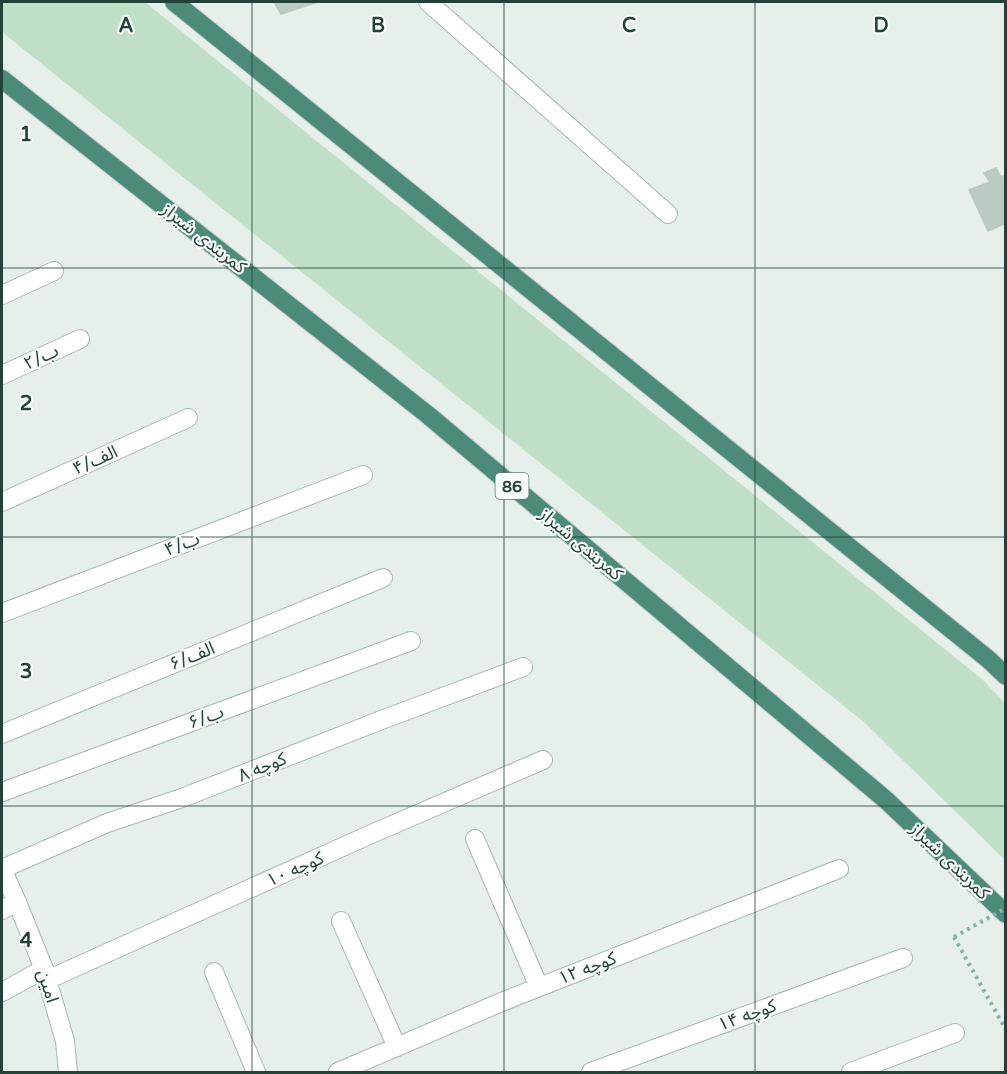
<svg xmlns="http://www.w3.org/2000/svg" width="1007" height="1074" viewBox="0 0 1007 1074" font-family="'Varela Round','Noto Sans Arabic',sans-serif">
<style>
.green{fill:#bfe0c7}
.building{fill:#bbcac3;stroke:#b8c9c1;stroke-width:1.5}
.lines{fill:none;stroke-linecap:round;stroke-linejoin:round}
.minor-casing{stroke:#a8b7b1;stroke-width:20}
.tertiary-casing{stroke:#a8b7b1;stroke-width:20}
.trunk-casing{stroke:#c2cac8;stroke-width:20}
.path{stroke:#86b3a4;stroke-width:4;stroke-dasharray:3 4.5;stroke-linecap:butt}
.minor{stroke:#fff;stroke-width:18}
.tertiary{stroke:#fff;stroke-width:18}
.trunk{stroke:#4c8a7a;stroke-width:18}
.path-bridge{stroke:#86b3a4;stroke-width:4;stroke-dasharray:3 4.5;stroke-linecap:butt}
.grid{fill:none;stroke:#244139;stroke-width:1.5;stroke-opacity:0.55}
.labels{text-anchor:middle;stroke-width:4.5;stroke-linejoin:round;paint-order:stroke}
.shield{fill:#f7fbf9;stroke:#637973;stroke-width:1.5}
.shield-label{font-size:16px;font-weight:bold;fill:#244139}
.street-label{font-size:18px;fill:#244139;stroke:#f7fbf9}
.grid-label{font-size:20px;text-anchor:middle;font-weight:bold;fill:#244139;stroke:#f7fbf9;stroke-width:4.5;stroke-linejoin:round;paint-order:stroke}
</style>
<rect width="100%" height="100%" fill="#e6efea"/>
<path class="green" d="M 2,2 L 145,2 L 983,680 L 1005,703 L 1005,860 L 865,723 L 2,32 Z"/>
<path class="building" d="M 274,2 L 318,2 L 281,14 Z
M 996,168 L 1001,177 L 1006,175 L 1006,223 L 988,231 L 969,190 L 990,182 L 984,173 Z"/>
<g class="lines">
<g class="minor-casing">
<path id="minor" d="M 428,2 L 668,214
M 2,295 L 54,271
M 2,375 L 80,339
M 2,502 L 188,418
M 2,613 L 363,475
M 2,734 L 383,578
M 2,792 L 411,641
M 475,839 L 539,987
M 2,869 L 107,823 L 182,798 L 384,719 L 523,667
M 2,910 L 17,902
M 341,921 L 397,1047
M 214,972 L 256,1072
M 47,980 L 369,835 L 543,760
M 2,992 L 44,969
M 338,1072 L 504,1001 L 839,869
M 591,1072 L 903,958
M 851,1072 L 955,1033"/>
</g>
<g class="tertiary-casing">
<path id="tertiary" d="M 2,869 L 17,902 L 44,969 L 65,1041 L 68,1072"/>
</g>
<g class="trunk-casing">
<path id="trunk" d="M 174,2 L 988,659 L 1006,676
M 2,79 L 428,415 L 886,800 L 1006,914"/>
</g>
<path class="path" d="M 954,937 L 1006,1030"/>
<use href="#minor" class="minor"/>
<use href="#tertiary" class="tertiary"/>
<use href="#trunk" class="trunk"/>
<path class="path-bridge" d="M 954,937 L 1006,908"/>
</g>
<path class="grid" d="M 252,2 L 252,1072M 504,2 L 504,1072M 755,2 L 755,1072M 2,268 L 1006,268M 2,537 L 1006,537M 2,806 L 1006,806"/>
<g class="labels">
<rect class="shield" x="495.5" y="473" width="33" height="26" rx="4.5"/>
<g class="shield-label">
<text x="512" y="492">86</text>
</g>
<g class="street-label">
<text transform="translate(204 238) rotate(38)" y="6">کمربندی شیراز</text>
<text transform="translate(41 357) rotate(-25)" y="6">۲/ب</text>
<text transform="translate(95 460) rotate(-24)" y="6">۴/الف</text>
<text transform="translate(182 544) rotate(-21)" y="6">۴/ب</text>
<text transform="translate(581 544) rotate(40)" y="6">کمربندی شیراز</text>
<text transform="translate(192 656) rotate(-22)" y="6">۶/الف</text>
<text transform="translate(206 717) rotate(-20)" y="6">ب/۶</text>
<text transform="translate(262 767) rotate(-22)" y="6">کوچه ۸</text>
<text transform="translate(950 861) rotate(44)" y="6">کمربندی شیراز</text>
<text transform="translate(295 869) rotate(-24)" y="6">کوچه ۱۰</text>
<text transform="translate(587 968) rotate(-21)" y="6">کوچه ۱۲</text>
<text transform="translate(48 986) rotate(73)" y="6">امین</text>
<text transform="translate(747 1015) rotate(-20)" y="6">کوچه ۱۴</text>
</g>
</g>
<g class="grid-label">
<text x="126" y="32">A</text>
<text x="378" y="32">B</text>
<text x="629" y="32">C</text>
<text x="881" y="32">D</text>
<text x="26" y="141">1</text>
<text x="26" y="410">2</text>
<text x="26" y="678">3</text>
<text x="26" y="947">4</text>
</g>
<rect width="1007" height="1074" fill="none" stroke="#244139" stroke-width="6"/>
</svg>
